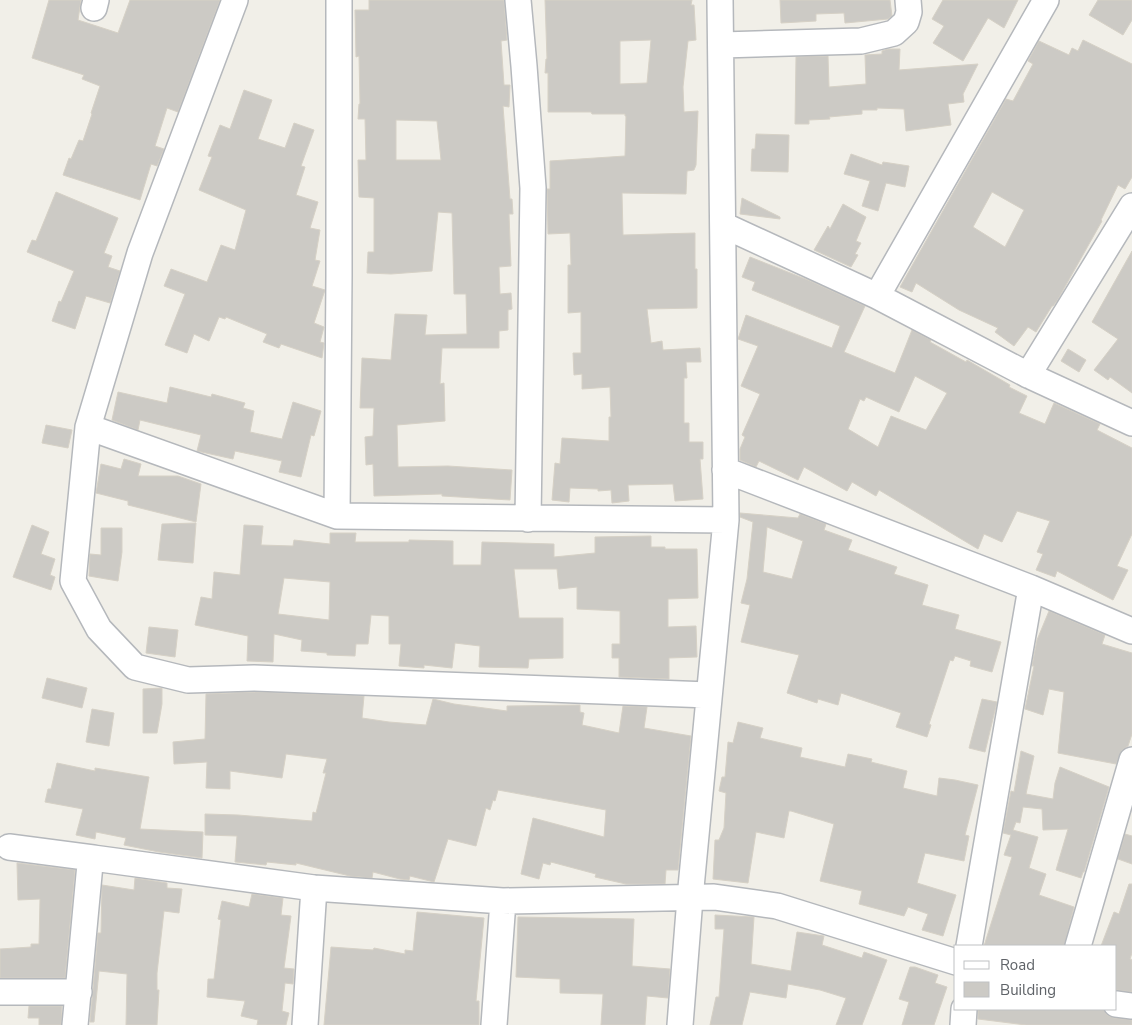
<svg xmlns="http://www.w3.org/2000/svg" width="1132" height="1025" viewBox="0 0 1132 1025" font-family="'Nunito Sans',sans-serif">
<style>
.building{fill:#cccac5;stroke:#d6d1c6;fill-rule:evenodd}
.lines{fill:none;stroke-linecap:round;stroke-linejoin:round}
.minor-casing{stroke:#b5b8bc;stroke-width:28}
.minor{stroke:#fff;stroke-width:25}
</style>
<rect width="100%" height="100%" fill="#f1efe8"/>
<path class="building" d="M 49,0 L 81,0 L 78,20 L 118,33 L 130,0 L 220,0 L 178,112 L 167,108 L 155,146 L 164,149 L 157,166 L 151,164 L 140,200 L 63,175 L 69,158 L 71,159 L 79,140 L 83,141 L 92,114 L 91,113 L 100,86 L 82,79 L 84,75 L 32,58 Z
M 369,0 L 504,0 L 507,40 L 501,41 L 504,85 L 510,85 L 509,107 L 503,106 L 510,199 L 512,199 L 513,214 L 509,214 L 511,266 L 499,267 L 500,294 L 511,293 L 512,309 L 508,310 L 508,330 L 499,331 L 499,348 L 442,348 L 440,384 L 444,383 L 445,421 L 397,425 L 398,467 L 448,466 L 512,470 L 510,500 L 442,496 L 442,494 L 374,496 L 373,464 L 366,465 L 365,437 L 373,436 L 374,408 L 360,408 L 362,358 L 391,360 L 395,314 L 427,315 L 425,335 L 467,334 L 466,294 L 454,294 L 452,213 L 438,212 L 432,271 L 391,274 L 367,273 L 368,252 L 374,252 L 374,198 L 359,197 L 358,160 L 366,160 L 365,119 L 358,119 L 359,104 L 360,104 L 359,56 L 356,57 L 355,10 L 369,10 ZM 396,120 L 437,121 L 441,160 L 396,160 Z
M 545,0 L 692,0 L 691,5 L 694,5 L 696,40 L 688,41 L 683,87 L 684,112 L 698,111 L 696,165 L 694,170 L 687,171 L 686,194 L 622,193 L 623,235 L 695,233 L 695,269 L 697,269 L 697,308 L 647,309 L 651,343 L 662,341 L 663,350 L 700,348 L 701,362 L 686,362 L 687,378 L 684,378 L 684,423 L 689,423 L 689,442 L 703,442 L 703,459 L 700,459 L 703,499 L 675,501 L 673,484 L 628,485 L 629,501 L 612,503 L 611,490 L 598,491 L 598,489 L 570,488 L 569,502 L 552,500 L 555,463 L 560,464 L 562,438 L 609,441 L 609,417 L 611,417 L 610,387 L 582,389 L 582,374 L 574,375 L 573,353 L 581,353 L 581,312 L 568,313 L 568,265 L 571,265 L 570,233 L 548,234 L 547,189 L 550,189 L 550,161 L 625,156 L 626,116 L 625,116 L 625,114 L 592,114 L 591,112 L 548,112 L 548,73 L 545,73 L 546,59 L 547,59 ZM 651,40 L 647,83 L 620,84 L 620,41 Z
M 780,0 L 890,0 L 892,16 L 888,19 L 845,23 L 844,13 L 816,14 L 816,21 L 781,23 Z
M 943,0 L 1018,0 L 1004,28 L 988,18 L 963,61 L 933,43 L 944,26 L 932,19 Z
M 1098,0 L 1132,0 L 1132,20 L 1123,35 L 1089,15 Z
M 1083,40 L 1132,64 L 1132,177 L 1125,189 L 1118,185 L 1101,220 L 1102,221 L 1057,301 L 1053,306 L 1052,306 L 1036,332 L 1028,327 L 1014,346 L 995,332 L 998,328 L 959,310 L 916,283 L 912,292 L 900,287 L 1006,99 L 1013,101 L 1033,64 L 1028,61 L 1039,41 L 1069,55 L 1072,48 L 1078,51 ZM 992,192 L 1024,210 L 1005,247 L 973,227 Z
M 888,49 L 900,49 L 899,70 L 978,64 L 963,94 L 964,102 L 948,104 L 951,125 L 906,131 L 904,109 L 877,108 L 877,110 L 862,110 L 862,114 L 829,117 L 830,119 L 809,120 L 809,124 L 795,124 L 796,57 L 828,56 L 829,87 L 866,84 L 865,55 L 882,54 L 882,51 Z
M 244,90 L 272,100 L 258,139 L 285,148 L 294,123 L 314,130 L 301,166 L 305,167 L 296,195 L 318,202 L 310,228 L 320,230 L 315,260 L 320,261 L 312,286 L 325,290 L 314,323 L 324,327 L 320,342 L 324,343 L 322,358 L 281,344 L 279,348 L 263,342 L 267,334 L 226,317 L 225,319 L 219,317 L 209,341 L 194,334 L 187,353 L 165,345 L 185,294 L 164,286 L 171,269 L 207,282 L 221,245 L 235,250 L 246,210 L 199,190 L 212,157 L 208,156 L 220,125 L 230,129 Z
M 756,134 L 789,135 L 788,172 L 751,171 L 752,149 L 755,149 Z
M 851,154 L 882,165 L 883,162 L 909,166 L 905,187 L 886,183 L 878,211 L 862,206 L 870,181 L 844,174 Z
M 56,192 L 118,218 L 104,253 L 112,256 L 108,267 L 120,271 L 110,303 L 86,296 L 75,329 L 52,321 L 59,301 L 61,302 L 74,271 L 27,252 L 32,240 L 36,241 Z
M 742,198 L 780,217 L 780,219 L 740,214 Z
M 843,204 L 866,217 L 856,241 L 861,243 L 855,254 L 858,255 L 851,267 L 814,250 L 828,226 L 830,229 Z
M 1132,251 L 1132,393 L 1110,377 L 1108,380 L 1094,370 L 1118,339 L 1092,322 Z
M 750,257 L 808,280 L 865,306 L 844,352 L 895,373 L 912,330 L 931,340 L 930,342 L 966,362 L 967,360 L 1010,385 L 1009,387 L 1027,396 L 1019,413 L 1045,424 L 1054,403 L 1100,424 L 1097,430 L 1132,448 L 1132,534 L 1117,566 L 1128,570 L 1113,600 L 1057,571 L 1055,577 L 1036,570 L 1043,554 L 1037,552 L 1050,521 L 1017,511 L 1002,542 L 984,534 L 978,549 L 879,490 L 876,496 L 852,482 L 847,491 L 804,467 L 798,480 L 759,461 L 756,467 L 740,460 L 740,449 L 745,437 L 742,435 L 760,394 L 741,386 L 758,346 L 738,339 L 746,315 L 832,348 L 840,326 L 752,290 L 755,282 L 742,277 ZM 915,376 L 947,393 L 926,430 L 891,416 L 878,447 L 848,429 L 860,399 L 864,401 L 866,397 L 899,412 Z
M 1068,349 L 1086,360 L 1079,372 L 1061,361 Z
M 170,387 L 211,397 L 212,394 L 245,403 L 243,408 L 254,411 L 250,432 L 282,439 L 293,402 L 321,411 L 314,436 L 311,435 L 301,477 L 279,472 L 282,461 L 235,451 L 233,459 L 197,451 L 201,435 L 140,420 L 138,430 L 112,420 L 118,392 L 167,403 Z
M 46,425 L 72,430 L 68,448 L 42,443 Z
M 124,459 L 141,464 L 138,476 L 178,476 L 201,484 L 196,522 L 128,505 L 128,501 L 96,493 L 101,464 L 121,469 Z
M 740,513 L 798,518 L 800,514 L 826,524 L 824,530 L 852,540 L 848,550 L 897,567 L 894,574 L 928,585 L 922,605 L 959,615 L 955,629 L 1001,642 L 992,672 L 970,666 L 971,661 L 955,656 L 953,661 L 950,660 L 929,724 L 931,725 L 927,737 L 896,727 L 901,713 L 841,693 L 838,705 L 818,699 L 817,703 L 787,693 L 799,655 L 741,642 L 750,605 L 741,603 L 747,579 L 753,522 L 740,517 ZM 767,527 L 803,541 L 792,579 L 763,572 Z
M 196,523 L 193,563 L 158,560 L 162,524 Z
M 32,525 L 49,532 L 41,554 L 55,559 L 50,575 L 55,577 L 51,590 L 13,577 Z
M 244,525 L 263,526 L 261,545 L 293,546 L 294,540 L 330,544 L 330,533 L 356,533 L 355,542 L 409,542 L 409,540 L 453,541 L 453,565 L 481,565 L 482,542 L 554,544 L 554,557 L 595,553 L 595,537 L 651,536 L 651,547 L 665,547 L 665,549 L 697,549 L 698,598 L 668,599 L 668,627 L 696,626 L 697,657 L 669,658 L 669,679 L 619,677 L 619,658 L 612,658 L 612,644 L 620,644 L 620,611 L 577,609 L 577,587 L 559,589 L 557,569 L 514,569 L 519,618 L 563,618 L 563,658 L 529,659 L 528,668 L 479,667 L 480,646 L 455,643 L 452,668 L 424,665 L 424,668 L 399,666 L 401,644 L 389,644 L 389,616 L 371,615 L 368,644 L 356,644 L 355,656 L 327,655 L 327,653 L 301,651 L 302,640 L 274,634 L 273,662 L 247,661 L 248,636 L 195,625 L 201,597 L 212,599 L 214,572 L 240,575 ZM 284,578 L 330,582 L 329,620 L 278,614 Z
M 101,528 L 122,528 L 122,552 L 118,581 L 89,576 L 90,554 L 101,555 Z
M 1049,611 L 1105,635 L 1102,644 L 1132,653 L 1132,734 L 1128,746 L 1122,750 L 1116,764 L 1058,753 L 1064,692 L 1049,689 L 1043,715 L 1025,709 L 1034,666 L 1032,666 L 1037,640 Z
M 149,627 L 178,630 L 175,657 L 146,653 Z
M 47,678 L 87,688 L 82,708 L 42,698 Z
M 162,688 L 162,704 L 157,733 L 143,733 L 143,689 Z
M 256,692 L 364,696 L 362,718 L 389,722 L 426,725 L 433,699 L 454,704 L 507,711 L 507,706 L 580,705 L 580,712 L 584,713 L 582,725 L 619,733 L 623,706 L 647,707 L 644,728 L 691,736 L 678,870 L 666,870 L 665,884 L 626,884 L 595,877 L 596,874 L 551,862 L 550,865 L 543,863 L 539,879 L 521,874 L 533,818 L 604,837 L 606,810 L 498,790 L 495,801 L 493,800 L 490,810 L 486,808 L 476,846 L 448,839 L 434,882 L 410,876 L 409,880 L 400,879 L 373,872 L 372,878 L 350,876 L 296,863 L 296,865 L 267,862 L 266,865 L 235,862 L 237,836 L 205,835 L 205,814 L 238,815 L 312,821 L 313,812 L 316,813 L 326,773 L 323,773 L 327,759 L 286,754 L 282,778 L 230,771 L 230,789 L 206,788 L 207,762 L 174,764 L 173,742 L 205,739 L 206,694 Z
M 982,699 L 997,702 L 985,752 L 969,748 Z
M 92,709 L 114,713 L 109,746 L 86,742 Z
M 738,722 L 763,728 L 760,738 L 802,748 L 800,757 L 845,767 L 848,754 L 872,759 L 871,762 L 907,771 L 903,788 L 937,796 L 939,778 L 955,780 L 978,785 L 965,835 L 969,836 L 964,861 L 925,853 L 917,883 L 956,895 L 943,936 L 922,930 L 928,914 L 908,907 L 904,916 L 859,904 L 862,891 L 820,881 L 834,824 L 791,811 L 789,811 L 784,838 L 756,832 L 748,883 L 713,879 L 715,840 L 719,840 L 724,828 L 726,793 L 719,791 L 722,777 L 725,777 L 728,742 L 733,743 Z
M 1021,751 L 1034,756 L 1026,794 L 1053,799 L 1055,783 L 1060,767 L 1109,787 L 1084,872 L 1083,872 L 1081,878 L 1056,870 L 1068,829 L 1043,830 L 1042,809 L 1023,807 L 1020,823 L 1016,822 L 1013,830 L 1038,837 L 1029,868 L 1046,874 L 1039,895 L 1074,907 L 1064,946 L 984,946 L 1012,857 L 1004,855 L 1011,835 L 1003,833 L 1011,791 L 1014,792 Z
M 57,763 L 95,771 L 95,768 L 149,777 L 140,829 L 203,832 L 202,858 L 159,852 L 124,845 L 126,838 L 96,832 L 95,839 L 76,835 L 83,809 L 45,802 L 48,789 L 51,789 Z
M 1125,834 L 1132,836 L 1132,864 L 1118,859 Z
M 17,863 L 75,870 L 65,978 L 0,978 L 0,949 L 31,947 L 31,944 L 39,944 L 40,899 L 18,900 Z
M 135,878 L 167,883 L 167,888 L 182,889 L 179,913 L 164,911 L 157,973 L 157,990 L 159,990 L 157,1025 L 126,1025 L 127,974 L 99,971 L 94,1022 L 90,1022 L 98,933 L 101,933 L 102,885 L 134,890 Z
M 1129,884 L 1132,884 L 1132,953 L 1130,959 L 1132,960 L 1132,992 L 1116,990 L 1116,946 L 1101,946 L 1114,912 L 1119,914 Z
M 252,894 L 283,898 L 281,915 L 291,916 L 284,968 L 294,969 L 293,984 L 285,983 L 282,1011 L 289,1013 L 286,1025 L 257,1025 L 258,1020 L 241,1016 L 245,1001 L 207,997 L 208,979 L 214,979 L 221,920 L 218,919 L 222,901 L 249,907 Z
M 417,912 L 484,918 L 476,1001 L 479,1001 L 479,1025 L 324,1025 L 331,947 L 373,950 L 374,948 L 405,954 L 405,950 L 413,951 Z
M 715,915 L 754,917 L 751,964 L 791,971 L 797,932 L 824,936 L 822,945 L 862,958 L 864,952 L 887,960 L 862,1025 L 836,1025 L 846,998 L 820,990 L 788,984 L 786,998 L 750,992 L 742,1025 L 710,1025 L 716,997 L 719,997 L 724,929 L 715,929 Z
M 518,917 L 634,919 L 632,966 L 670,969 L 668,998 L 647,996 L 645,1025 L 601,1025 L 603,994 L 560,993 L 560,979 L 516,977 Z
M 910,967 L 915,967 L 938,975 L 935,983 L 947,987 L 934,1025 L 902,1025 L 909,1002 L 899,999 Z
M 29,1006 L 62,1006 L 61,1025 L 39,1025 L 39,1018 L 28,1018 Z
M 978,1009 L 1103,1009 L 1107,1015 L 1114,1018 L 1132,1020 L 1132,1025 L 1026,1025 L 978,1019 Z"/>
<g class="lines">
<g class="minor-casing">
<path id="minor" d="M 235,0 L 140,253 L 88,427 L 73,581 L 99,629 L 135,667 L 188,680 L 254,678 L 709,695
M 518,0 L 524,66 L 533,188 L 528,519
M 94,8 L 96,0
M 722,45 L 861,41 L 894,33 L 906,22 L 909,12 L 908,0
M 723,225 L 877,296 L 1028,375 L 1132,423
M 877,296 L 1046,0
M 1028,375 L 1132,206
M 88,427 L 337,516 L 339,276 L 339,0
M 725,470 L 1031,588 L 1132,631
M 337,516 L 726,520
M 9,847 L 93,858
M 969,946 L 1031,588
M 1078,946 L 1132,760
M 0,992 L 79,992
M 1116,1004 L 1132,1006
M 75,1025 L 90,864 L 93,858 L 314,888 L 503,901 L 714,897 L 777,906 L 956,962
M 305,1025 L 314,888
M 494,1025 L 503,901
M 680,1025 L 690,898 L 726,520 L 720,0
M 963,1025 L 964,1009"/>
</g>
<use href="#minor" class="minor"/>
</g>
<rect x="954" y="945" width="162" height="65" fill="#ffffff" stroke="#bfc1c3"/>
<rect x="964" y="961" width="25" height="8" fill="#ffffff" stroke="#bfc1c3"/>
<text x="1000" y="970" font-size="15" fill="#5f6368">Road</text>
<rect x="964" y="982" width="25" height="15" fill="#cccac5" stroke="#bfc1c3"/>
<text x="1000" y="995" font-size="15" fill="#5f6368">Building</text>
</svg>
